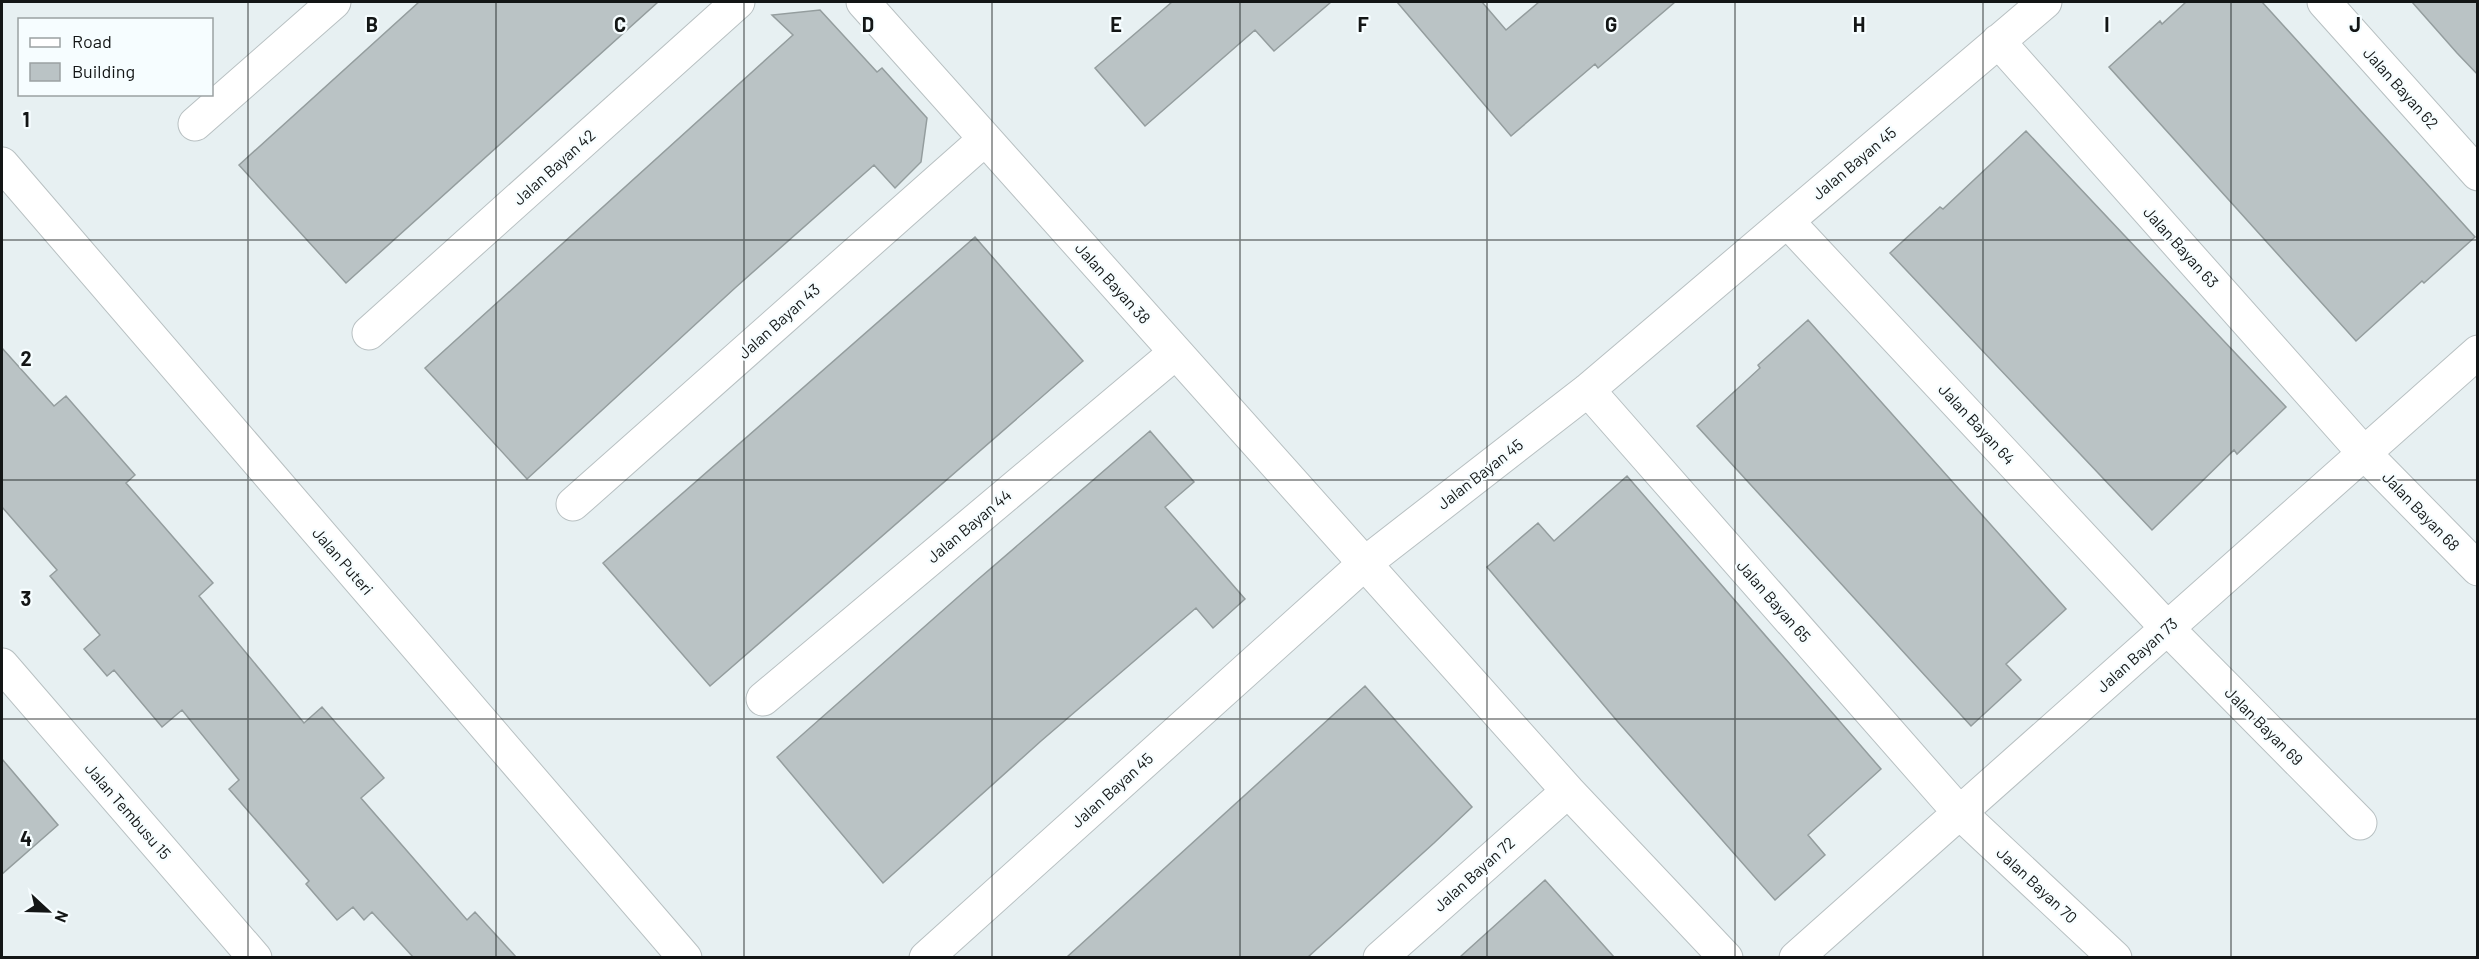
<svg xmlns="http://www.w3.org/2000/svg" width="2479" height="959" viewBox="0 0 2479 959" font-family="Barlow,sans-serif">
<style>
.building{fill:#bac3c5;stroke:#949d9e;stroke-width:1.5}
.lines{fill:none;stroke-linecap:round;stroke-linejoin:round}
.street-casing{stroke:#b8c0c2;stroke-width:35}
.street{stroke:#fff;stroke-width:33}
.grid{fill:none;stroke:#131616;stroke-width:1.5;stroke-opacity:0.55}
.labels{text-anchor:middle;stroke-width:4.5;stroke-linejoin:round;paint-order:stroke}
.street-label{font-size:16px;fill:#131616;stroke:#f6fdff}
.grid-label{font-size:20px;text-anchor:middle;font-weight:bold;fill:#131616;stroke:#f6fdff;stroke-width:4.5;stroke-linejoin:round;paint-order:stroke}
</style>
<rect width="100%" height="100%" fill="#e7f0f2"/>
<path class="building" d="M 419,2 L 658,2 L 346,283 L 239,165 Z
M 1172,2 L 1331,2 L 1274,51 L 1255,30 L 1145,126 L 1095,68 Z
M 1397,2 L 1482,2 L 1506,30 L 1539,2 L 1675,2 L 1598,68 L 1595,64 L 1511,136 Z
M 2186,2 L 2262,2 L 2475,237 L 2424,283 L 2422,281 L 2356,341 L 2109,67 L 2160,21 L 2162,24 Z
M 2412,2 L 2478,2 L 2478,75 L 2457,53 Z
M 820,10 L 877,72 L 882,68 L 927,118 L 921,162 L 895,188 L 874,165 L 735,288 L 527,479 L 425,368 L 793,35 L 772,15 Z
M 2026,131 L 2286,407 L 2237,454 L 2234,450 L 2152,530 L 1890,253 L 1940,207 L 1943,209 Z
M 975,237 L 1083,361 L 710,686 L 603,563 Z
M 1808,320 L 2066,609 L 2006,664 L 2021,680 L 1971,726 L 1697,426 L 1760,368 L 1758,365 Z
M 2,348 L 54,406 L 66,396 L 135,475 L 126,483 L 213,583 L 199,596 L 304,723 L 322,707 L 384,778 L 361,798 L 467,920 L 475,912 L 516,957 L 413,957 L 372,912 L 364,920 L 353,907 L 337,920 L 306,884 L 309,881 L 229,789 L 239,780 L 182,710 L 162,727 L 114,670 L 107,676 L 84,649 L 100,635 L 50,576 L 57,570 L 2,507 Z
M 1150,431 L 1194,482 L 1165,507 L 1245,599 L 1213,628 L 1196,608 L 1041,741 L 883,883 L 777,757 L 975,582 Z
M 1627,476 L 1881,769 L 1808,835 L 1825,855 L 1775,900 L 1618,722 L 1487,567 L 1538,523 L 1554,541 Z
M 1365,686 L 1472,807 L 1434,843 L 1308,957 L 1067,957 Z
M 2,759 L 58,825 L 2,874 Z
M 1545,880 L 1614,957 L 1460,957 L 1522,901 Z"/>
<g class="lines">
<g class="street-casing">
<path id="street" d="M 863,2 L 1568,791 L 1726,958
M 2324,2 L 2478,174
M 1998,41 L 2364,453 L 2478,569
M 195,124 L 334,2
M 2,164 L 685,958
M 1787,221 L 2167,628 L 2360,823
M 369,333 L 738,2
M 1588,390 L 1959,812 L 2115,958
M 573,504 L 985,139
M 2,665 L 255,958
M 763,699 L 1175,353
M 926,958 L 1364,564 L 1588,390 L 2045,2
M 1380,958 L 1568,791
M 1796,958 L 2478,352"/>
</g>
<use href="#street" class="street"/>
</g>
<path class="grid" d="M 248,2 L 248,958M 496,2 L 496,958M 744,2 L 744,958M 992,2 L 992,958M 1240,2 L 1240,958M 1487,2 L 1487,958M 1735,2 L 1735,958M 1983,2 L 1983,958M 2231,2 L 2231,958M 2,240 L 2478,240M 2,480 L 2478,480M 2,719 L 2478,719"/>
<g class="labels">
<g class="street-label">
<text transform="translate(2401 88) rotate(48)" y="6">Jalan Bayan 62</text>
<text transform="translate(1854 163) rotate(-40)" y="6">Jalan Bayan 45</text>
<text transform="translate(554 167) rotate(-42)" y="6">Jalan Bayan 42</text>
<text transform="translate(2181 247) rotate(48)" y="6">Jalan Bayan 63</text>
<text transform="translate(1113 283) rotate(48)" y="6">Jalan Bayan 38</text>
<text transform="translate(779 321) rotate(-42)" y="6">Jalan Bayan 43</text>
<text transform="translate(1977 424) rotate(47)" y="6">Jalan Bayan 64</text>
<text transform="translate(1480 474) rotate(-38)" y="6">Jalan Bayan 45</text>
<text transform="translate(2421 511) rotate(46)" y="6">Jalan Bayan 68</text>
<text transform="translate(969 526) rotate(-40)" y="6">Jalan Bayan 44</text>
<text transform="translate(343 561) rotate(49)" y="6">Jalan Puteri</text>
<text transform="translate(1774 601) rotate(49)" y="6">Jalan Bayan 65</text>
<text transform="translate(2137 655) rotate(-42)" y="6">Jalan Bayan 73</text>
<text transform="translate(2264 726) rotate(45)" y="6">Jalan Bayan 69</text>
<text transform="translate(1112 790) rotate(-42)" y="6">Jalan Bayan 45</text>
<text transform="translate(128 811) rotate(49)" y="6">Jalan Tembusu 15</text>
<text transform="translate(1474 874) rotate(-42)" y="6">Jalan Bayan 72</text>
<text transform="translate(2037 885) rotate(43)" y="6">Jalan Bayan 70</text>
</g>
</g>
<g class="grid-label">
<text x="372" y="32">B</text>
<text x="620" y="32">C</text>
<text x="868" y="32">D</text>
<text x="1116" y="32">E</text>
<text x="1363" y="32">F</text>
<text x="1611" y="32">G</text>
<text x="1859" y="32">H</text>
<text x="2107" y="32">I</text>
<text x="2355" y="32">J</text>
<text x="26" y="127">1</text>
<text x="26" y="366">2</text>
<text x="26" y="606">3</text>
<text x="26" y="846">4</text>
</g>
<rect width="2479" height="959" fill="none" stroke="#131616" stroke-width="6"/>
<rect x="18" y="18" width="195" height="78" fill="#f6fdff" stroke="#9ba1a2" stroke-width="1.5"/>
<rect x="30" y="38" width="30" height="9" fill="#ffffff" stroke="#9ba1a2" stroke-width="1.5"/>
<text x="72" y="48" font-size="18" fill="#131616">Road</text>
<rect x="30" y="63" width="30" height="18" fill="#bac3c5" stroke="#9ba1a2" stroke-width="1.5"/>
<text x="72" y="78" font-size="18" fill="#131616">Building</text>
<g transform="translate(48 911) rotate(112)" stroke="#f6fdff" stroke-width="4.5" paint-order="stroke">
<path d="M0-4.5L10 22L0 15L-10 22Z" fill="#131616"/>
<text y="-9" font-size="16" font-weight="bold" text-anchor="middle" fill="#131616">N</text>
</g>
</svg>
